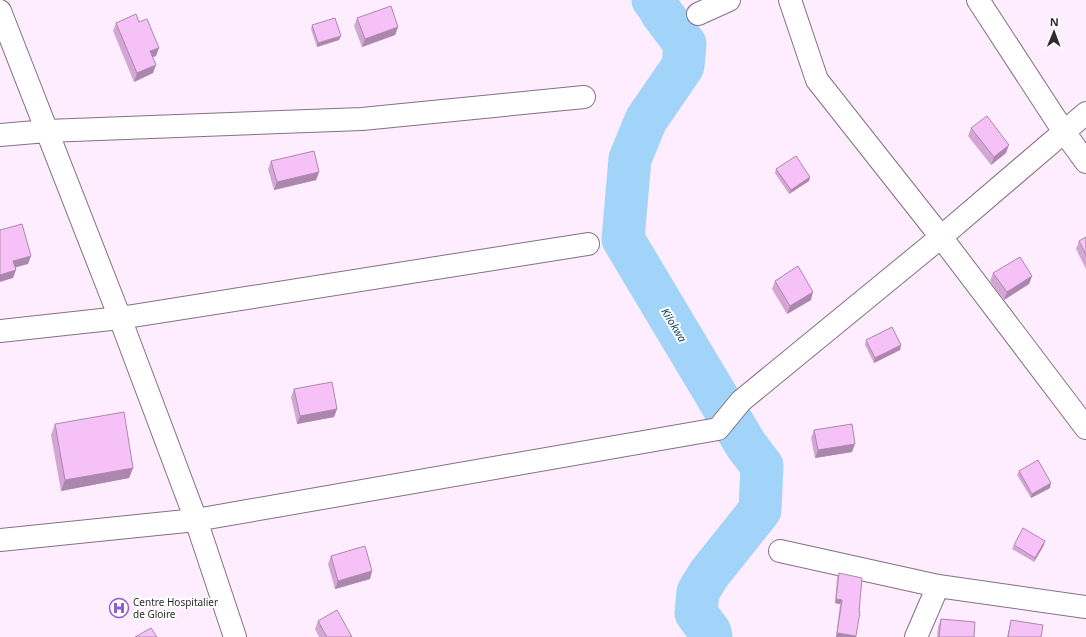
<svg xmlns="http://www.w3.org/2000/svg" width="1086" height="637" viewBox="0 0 1086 637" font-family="'Noto Sans',sans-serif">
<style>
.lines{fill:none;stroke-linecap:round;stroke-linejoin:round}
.river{stroke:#a1d4f8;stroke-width:43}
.street-casing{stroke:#837183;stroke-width:24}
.street{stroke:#fff;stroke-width:22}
.wall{fill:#d4a6d4}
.shaded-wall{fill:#ac87ad}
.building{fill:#f6c1f7;stroke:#ac87ad}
.labels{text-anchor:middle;stroke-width:4;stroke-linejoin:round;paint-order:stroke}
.poi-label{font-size:10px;fill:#302930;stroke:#fff;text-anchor:start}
.water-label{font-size:11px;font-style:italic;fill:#093e5c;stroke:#fff}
</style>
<rect width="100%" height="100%" fill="#feedfe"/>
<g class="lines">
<path class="river" d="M 653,0 L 658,6 L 661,12 L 685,44 L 683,66 L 646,120 L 630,159 L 623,239 L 746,445 L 762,466 L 760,510 L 709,574 L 698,592 L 696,613 L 710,632 L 711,637"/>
<g class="street-casing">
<path id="street" d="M 790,0 L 817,80 L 941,237 L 1086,428
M 978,0 L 1064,132 L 1086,162
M 0,11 L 120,318 L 196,520 L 235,637
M 698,14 L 729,0
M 0,135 L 47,131 L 362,119 L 584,97
M 0,331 L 120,318 L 588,244
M 0,540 L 196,520 L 718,429 L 741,401 L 941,237 L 1086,113
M 780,551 L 938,586 L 1086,607
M 916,637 L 938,586"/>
</g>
<use href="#street" class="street"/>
</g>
<path class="wall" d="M 357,18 L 398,27 L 395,35 L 362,47 L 354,26 Z
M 139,22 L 156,56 L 152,57 L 153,73 L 134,82 L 113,31 L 116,23 Z
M 312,25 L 339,40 L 317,47 L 311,29 Z
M 971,128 L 1006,153 L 991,165 L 968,136 Z
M 271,161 L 319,172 L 316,180 L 274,190 L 268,169 Z
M 776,169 L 810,177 L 809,181 L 789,194 L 775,173 Z
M 1086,237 L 1086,269 L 1076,249 L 1079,241 Z
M 993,273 L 1032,276 L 1029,284 L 1004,300 L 990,281 Z
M 775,281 L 811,300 L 787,314 L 772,289 Z
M 866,340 L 901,345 L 900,350 L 874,363 L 865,345 Z
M 294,389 L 337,409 L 334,417 L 297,424 L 291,397 Z
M 55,424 L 133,468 L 129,478 L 61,491 L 51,435 Z
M 814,430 L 852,452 L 815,458 L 811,438 Z
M 1019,471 L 1050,488 L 1031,498 L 1017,475 Z
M 1014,545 L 1044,545 L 1034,562 L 1012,549 Z
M 331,556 L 372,571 L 370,579 L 335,589 L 328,564 Z
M 839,573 L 856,636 L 836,637 L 840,604 L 835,603 L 837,577 Z
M 941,619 L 974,637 L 937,637 L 938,627 Z
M 1011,620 L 1041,637 L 1007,637 L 1010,624 Z
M 318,621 L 352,637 L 319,637 L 315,629 Z"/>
<path class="shaded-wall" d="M 398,27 L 395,35 L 362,47 L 365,39 Z
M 341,36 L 339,40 L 317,47 L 318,43 Z
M 159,48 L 156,56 L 147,59 L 150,51 Z
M 156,65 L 153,73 L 134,82 L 137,73 Z
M 1009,145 L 1006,153 L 991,165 L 994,157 Z
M 319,172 L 316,180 L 274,190 L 277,182 Z
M 810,177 L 809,181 L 789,194 L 791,190 Z
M 31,256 L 28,264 L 10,269 L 13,261 Z
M 16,270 L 13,278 L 0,282 L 0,275 Z
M 1032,276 L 1029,284 L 1004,300 L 1007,292 Z
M 813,292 L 811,300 L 787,314 L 790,306 Z
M 901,345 L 900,350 L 874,363 L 875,358 Z
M 337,409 L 334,417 L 297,424 L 300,416 Z
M 855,444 L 852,452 L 815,458 L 818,450 Z
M 133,468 L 129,478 L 61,491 L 65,480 Z
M 1051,483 L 1050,488 L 1031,498 L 1032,494 Z
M 1045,541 L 1044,545 L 1034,562 L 1035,558 Z
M 372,571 L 370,579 L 335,589 L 338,581 Z
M 836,599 L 842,600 L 840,604 L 835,603 Z
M 837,633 L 856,636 L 856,637 L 836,637 Z"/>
<path class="building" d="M 391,6 L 398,27 L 365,39 L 357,18 Z
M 136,14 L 139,22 L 147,19 L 159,48 L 150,51 L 156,65 L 137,73 L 116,23 Z
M 335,18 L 341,36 L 318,43 L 312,25 Z
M 987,116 L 1009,145 L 994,157 L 971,128 Z
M 314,151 L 319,172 L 277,182 L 271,161 Z
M 796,156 L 810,177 L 791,190 L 776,169 Z
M 22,224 L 31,256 L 13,261 L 16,270 L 0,275 L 0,230 Z
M 1086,237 L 1086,255 L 1079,241 Z
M 1020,257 L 1032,276 L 1007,292 L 993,273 Z
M 798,266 L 813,292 L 790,306 L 775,281 Z
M 892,327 L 901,345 L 875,358 L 866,340 Z
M 332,382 L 337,409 L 300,416 L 294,389 Z
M 124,412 L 133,468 L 65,480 L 55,424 Z
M 852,424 L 855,444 L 818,450 L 814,430 Z
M 1038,460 L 1051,483 L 1032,494 L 1019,471 Z
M 1023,528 L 1045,541 L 1035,558 L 1014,545 Z
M 365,546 L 372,571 L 338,581 L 331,556 Z
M 839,573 L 862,578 L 859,612 L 860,612 L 856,636 L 837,633 L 842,600 L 836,599 Z
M 337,610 L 352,637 L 327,637 L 318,621 Z
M 941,619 L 975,622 L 974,637 L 939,637 Z
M 1011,620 L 1043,625 L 1041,637 L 1008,637 Z
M 151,628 L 157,637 L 135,637 Z"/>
<defs>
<g id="hospital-ring" transform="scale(1)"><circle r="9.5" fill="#fff" stroke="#915dd6" stroke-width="1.5"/><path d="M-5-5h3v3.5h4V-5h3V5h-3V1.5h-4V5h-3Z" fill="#915dd6"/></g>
</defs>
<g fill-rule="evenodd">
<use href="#hospital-ring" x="119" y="608"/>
</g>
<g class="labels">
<g class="poi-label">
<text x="133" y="606">Centre Hospitalier<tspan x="133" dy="12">de Gloire</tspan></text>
</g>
<g class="water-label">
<text transform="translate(674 325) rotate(59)" y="4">Kilokwa</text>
</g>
</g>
<g transform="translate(1054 32) rotate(1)" stroke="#ffffff" stroke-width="3" paint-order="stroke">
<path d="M0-3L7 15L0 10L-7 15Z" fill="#302930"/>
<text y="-6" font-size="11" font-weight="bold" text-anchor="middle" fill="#302930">N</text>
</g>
</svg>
